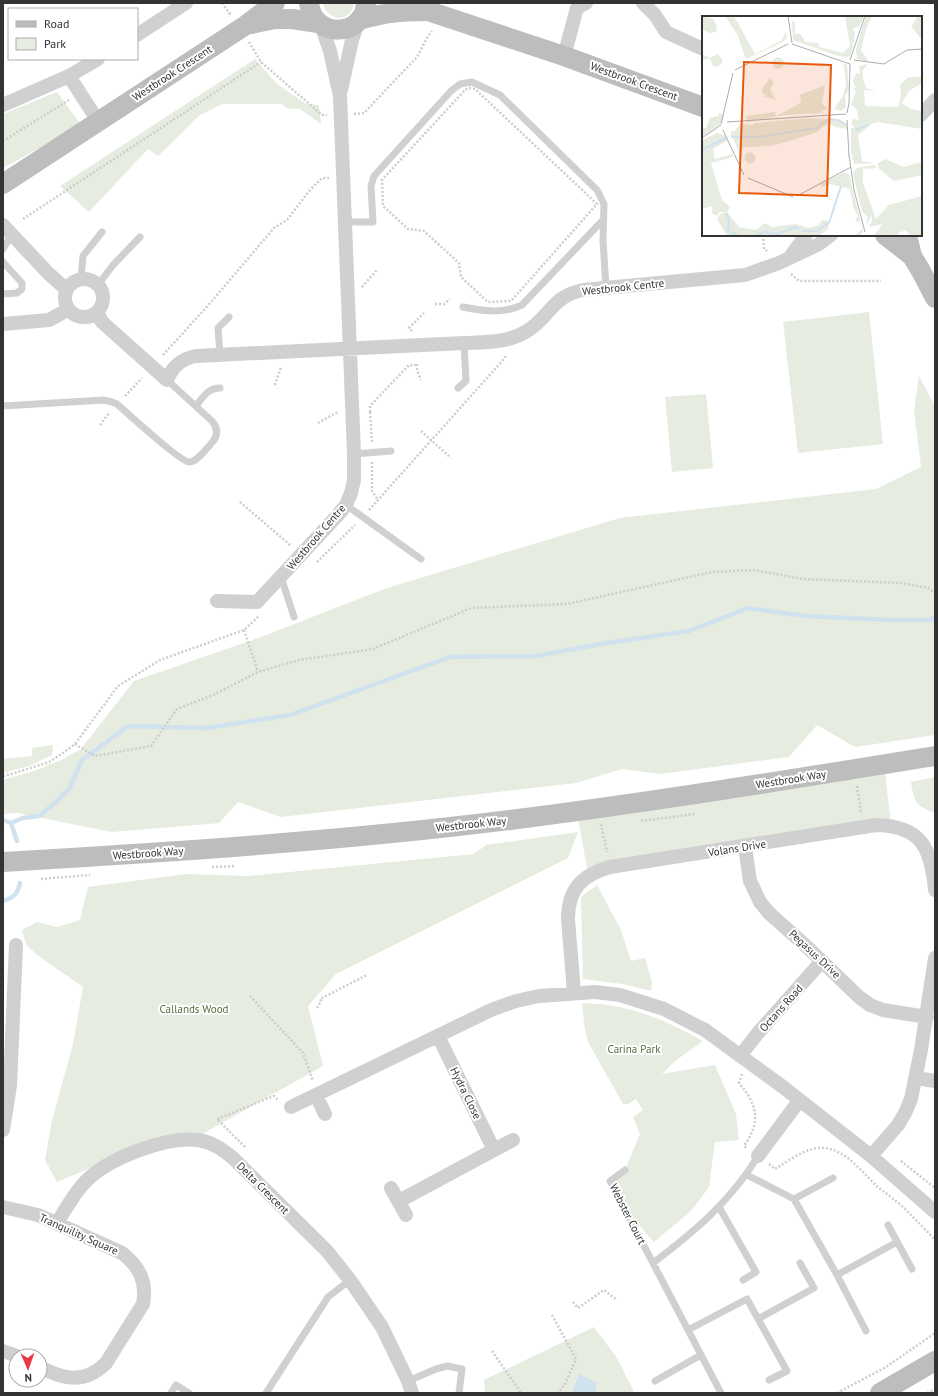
<svg xmlns="http://www.w3.org/2000/svg" width="938" height="1396" viewBox="0 0 938 1396" font-family="'PT Sans',sans-serif">
<style>
.green{fill:#e6ecdf}
.water{fill:#cfe2ee}
.lines{fill:none;stroke-linecap:round;stroke-linejoin:round}
.stream{stroke:#cfe2ee;stroke-width:4.5}
.path{stroke:#cdcdcd;stroke-width:2.5;stroke-dasharray:2 2;stroke-linecap:butt}
.lane{stroke:#d0d0d0;stroke-width:7}
.street{stroke:#d0d0d0;stroke-width:14}
.secondary{stroke:#bdbdbd;stroke-width:20}
.labels{text-anchor:middle;stroke-width:4;stroke-linejoin:round;paint-order:stroke}
.street-label{font-size:11px;fill:#333;stroke:#fff}
.park-label{font-size:11px;fill:#56703f;stroke:#fff}
.inset-river{fill:none;stroke:#cfe2ee;stroke-width:2}
.inset-road{fill:none;stroke:#adadad;stroke-width:1}
.view{fill:#e8590c;fill-opacity:0.15;stroke:#e8590c;stroke-width:2}
.inset-edge{fill:none;stroke:#333;stroke-width:2}
</style>
<rect width="100%" height="100%" fill="#fff"/>
<path class="green" d="M 323,3 L 354,3 C 351,23 327,22 323,3 Z
M 255,59 L 277,84 L 306,104 L 319,105 L 321,124 L 300,109 L 286,108 L 282,104 L 222,104 L 200,115 L 158,156 L 148,149 L 89,212 L 60,186 Z
M 57,92 L 81,125 L 3,168 L 3,114 Z
M 869,312 L 883,444 L 798,453 L 783,322 Z
M 919,376 L 935,406 L 935,735 L 855,747 L 817,725 L 789,757 L 660,774 L 622,769 L 576,783 L 281,817 L 238,802 L 219,823 L 112,832 L 17,813 L 3,814 L 3,780 L 34,771 L 61,760 L 81,749 L 134,681 L 261,637 L 384,589 L 620,518 L 876,489 L 921,467 L 914,411 Z
M 706,394 L 713,468 L 672,472 L 665,397 Z
M 53,745 L 52,755 L 29,766 L 3,773 L 3,759 L 32,756 L 32,748 Z
M 884,764 L 891,825 L 588,874 L 578,818 Z
M 935,777 L 935,813 C 916,806 914,802 911,782 Z
M 578,832 L 568,858 L 336,974 L 308,1006 L 323,1066 L 181,1146 L 119,1156 L 57,1182 L 45,1160 L 52,1120 L 73,1044 L 83,987 L 37,955 L 26,944 L 22,930 L 37,922 L 57,927 L 80,920 L 88,887 L 186,874 L 248,876 L 474,854 L 486,845 Z
M 597,885 L 621,930 L 631,961 L 645,958 L 652,983 L 651,991 L 623,984 L 583,979 L 581,897 Z
M 582,1003 C 628,1004 664,1019 703,1041 L 675,1061 L 662,1074 L 715,1065 L 736,1114 L 739,1140 L 715,1142 L 709,1187 L 692,1210 L 654,1242 L 624,1208 L 610,1181 L 625,1170 L 640,1134 L 633,1117 L 643,1110 L 636,1099 L 628,1104 L 623,1104 L 588,1042 L 585,1030 Z
M 594,1327 L 617,1358 L 633,1390 L 633,1393 L 485,1393 L 484,1380 Z"/>
<path class="water" d="M 579,1374 L 597,1383 L 595,1393 L 572,1393 Z"/>
<g class="lines">
<path class="stream" d="M 3,820 L 11,823 L 23,818 L 39,816 L 55,803 L 69,789 L 82,760 L 128,726 L 207,728 L 290,715 L 450,657 L 536,656 L 600,644 L 689,631 L 748,608 L 805,616 L 890,620 L 928,620 L 935,618
M 11,823 L 17,841
M 3,901 C 13,898 18,894 20,883"/>
<path class="path" d="M 222,3 L 231,15
M 249,42 L 261,62 L 322,115 L 327,115
M 469,88 L 475,89 L 597,204 L 511,301 L 488,302 L 461,277 L 459,263 L 424,231 L 408,229 L 383,206 L 382,180 L 465,90 Z
M 354,114 L 364,113 L 417,57 L 427,38 L 432,31
M 3,141 L 69,100
M 23,219 L 261,62
M 763,235 L 764,249 L 767,251
M 791,274 L 799,281 L 881,281
M 362,287 L 377,270
M 435,304 L 444,304 L 450,299
M 412,331 L 409,328 L 424,313
M 163,355 L 212,301 L 274,228 L 287,220 L 310,190 L 322,178 L 329,178
M 417,364 L 417,370 L 421,380
M 275,385 L 281,367
M 125,396 L 142,378
M 370,412 L 372,443
M 370,412 L 370,406 L 409,365 L 417,365
M 318,423 L 336,413 L 339,413
M 100,425 L 109,413
M 421,431 L 451,458
M 372,462 L 372,491 L 378,500
M 240,502 L 290,545
M 369,510 L 504,359 L 506,355
M 317,562 L 355,525
M 244,630 L 258,672
M 75,744 L 95,756 L 151,746 L 177,709 L 213,695 L 258,672 L 299,660 L 373,649 L 471,608 L 567,604 L 712,572 L 754,570 L 803,579 L 901,583 L 928,588 L 935,593
M 3,776 L 11,774 L 49,762 L 63,753 L 75,744 L 118,686 L 160,660 L 244,630 L 259,616
M 857,786 L 861,813
M 641,821 L 695,814
M 601,824 L 607,852
M 212,867 L 235,866
M 41,879 L 90,875
M 250,996 L 303,1053 L 313,1081
M 317,1008 L 321,1001 L 320,999 L 367,975
M 742,1074 L 739,1083 C 758,1106 761,1121 744,1146 L 747,1148
M 245,1147 L 217,1119 L 274,1096 L 279,1101
M 901,1161 L 935,1188
M 769,1164 L 775,1169 C 790,1160 807,1146 825,1148 C 848,1151 863,1174 879,1188 C 887,1194 895,1200 903,1207 C 914,1218 925,1229 935,1240
M 573,1302 L 578,1308 L 604,1290 L 617,1300
M 552,1315 L 576,1359 L 565,1384 L 558,1393
M 492,1351 L 521,1393
M 837,1393 L 886,1367 L 935,1333
M 927,1393 L 935,1389"/>
<path class="lane" d="M 345,222 L 373,222 L 371,186 L 374,176 L 451,91 L 460,84 L 472,82 L 500,95 L 597,190 L 604,204 L 603,240 L 606,288
M 3,249 L 12,234
M 3,262 L 22,283 L 22,289 L 17,293 L 3,294
M 81,279 L 83,256 L 102,232
M 98,285 L 113,265 L 140,237
M 463,307 C 483,311 503,314 522,305 L 603,220
M 220,355 L 218,328 L 229,317
M 458,388 L 466,381 L 464,343
M 3,406 L 104,400 L 112,402 L 117,404 C 127,413 181,462 189,462 C 197,462 205,450 210,445 C 218,437 219,429 212,421 L 167,380
M 196,406 C 203,397 208,388 220,388
M 354,454 L 391,451
M 346,505 L 421,559
M 281,577 L 294,617
M 625,1170 L 610,1181 L 721,1393
M 747,1175 L 794,1199 L 837,1275 L 866,1331
M 794,1199 L 833,1178
M 719,1207 L 756,1272 L 743,1280
M 888,1225 L 912,1269
M 653,1263 C 694,1232 731,1201 758,1156
M 837,1275 L 897,1242
M 758,1319 L 814,1288 L 800,1263
M 688,1330 L 747,1299 L 787,1371 L 769,1380
M 408,1381 L 436,1369 L 447,1366 L 462,1369 L 459,1393
M 655,1381 L 701,1355
M 171,1393 L 176,1385 L 189,1393
M 266,1393 L 328,1297 L 350,1280"/>
<path class="street" d="M 643,3 L 655,15 L 666,32 L 703,49
M 137,35 L 186,3
M 564,56 L 577,8 L 586,3
M 69,76 L 98,121
M 341,90 L 352,40 L 358,22
M 3,105 L 69,76 L 98,59
M 921,115 L 935,100
M 3,225 L 48,273 L 67,290
M 790,257 L 806,235
M65 298a19 19 0 1 1 38 0a19 19 0 1 1-38 0Z
M 97,312 L 102,322 L 167,380 C 173,366 181,359 196,356 L 464,343 C 485,342 508,343 527,331 C 550,317 552,296 583,290 L 745,275 L 779,263 L 819,244 L 831,235
M 3,324 L 49,320 L 69,309
M 217,601 L 257,602 L 337,516 L 346,505 L 351,493 L 354,480 L 354,454 L 340,96 L 330,51 L 321,25
M 745,847 L 750,881 L 760,902 L 769,913 L 806,946 L 859,997 L 870,1005 L 883,1010 L 927,1017
M 574,993 L 568,919 C 568,889 582,875 610,867 L 876,825 C 922,826 931,848 935,890
M 740,1056 L 758,1033 L 822,961
M 916,1078 L 935,1081
M 316,1095 L 325,1114
M 291,1107 L 491,1010 L 516,1001 L 539,996 L 595,992 L 620,995 L 664,1009 L 705,1030 L 783,1087 L 871,1156 L 935,1212
M 3,1130 L 10,1086 L 16,945
M 494,1150 L 513,1140
M 758,1156 L 799,1101
M 871,1156 L 898,1125 L 905,1113 L 911,1099 L 921,1050 L 935,958
M 391,1188 L 406,1215
M 399,1201 L 494,1150 L 438,1036
M 3,1207 L 38,1215 L 122,1253 C 140,1267 147,1282 143,1304 L 106,1363 C 85,1384 64,1380 40,1367
M 57,1223 C 66,1209 74,1193 86,1181 C 109,1158 166,1136 198,1140 C 212,1142 222,1149 233,1158 L 327,1251 L 350,1280 L 382,1327 L 408,1381 L 412,1393
M 3,1351 L 17,1356"/>
<path class="secondary" d="M 309,3 C 313,39 364,38 366,3
M 411,3 L 428,11 L 564,56 L 703,107
M 359,20 C 384,13 400,11 426,11
M 251,24 L 275,19 L 292,19 L 318,23
M 3,184 L 246,25 L 275,3
M 885,235 L 912,256
M 907,235 L 912,256 L 921,271 L 935,298
M 3,862 C 172,852 342,841 510,820 C 652,802 794,779 935,756
M 880,1393 L 935,1361"/>
</g>
<g class="labels">
<g class="street-label">
<text transform="translate(172 73) rotate(-33)" y="4">Westbrook Crescent</text>
<text transform="translate(634 81) rotate(20)" y="4">Westbrook Crescent</text>
<text transform="translate(623 287) rotate(-6)" y="4">Westbrook Centre</text>
<text transform="translate(316 537) rotate(-49)" y="4">Westbrook Centre</text>
<text transform="translate(791 779) rotate(-9)" y="4">Westbrook Way</text>
<text transform="translate(471 824) rotate(-6)" y="4">Westbrook Way</text>
<text transform="translate(737 848) rotate(-9)" y="4">Volans Drive</text>
<text transform="translate(148 853) rotate(-4)" y="4">Westbrook Way</text>
<text transform="translate(815 954) rotate(43)" y="4">Pegasus Drive</text>
<text transform="translate(781 1008) rotate(-48)" y="4">Octans Road</text>
<text transform="translate(466 1093) rotate(64)" y="4">Hydra Close</text>
<text transform="translate(263 1188) rotate(45)" y="4">Delta Crescent</text>
<text transform="translate(628 1214) rotate(63)" y="4">Webster Court</text>
<text transform="translate(79 1234) rotate(24)" y="4">Tranquility Square</text>
</g>
<g class="park-label">
<text x="194" y="1013">Callands Wood</text>
<text x="634" y="1053">Carina Park</text>
</g>
</g>
<g transform="translate(702 16)">
<rect width="220" height="220" fill="#fff"/>
<path d="M 0,0 L 11,3 L 15,10 L 14,16 L 8,17 L 0,13 ZM 23,0 L 33,2 L 53,38 L 79,25 L 84,16 L 85,21 L 81,26 L 44,43 L 35,18 ZM 143,0 L 162,0 L 157,11 L 151,12 L 153,18 L 149,39 L 146,41 L 136,40 L 91,24 L 90,6 L 93,5 L 93,18 L 98,18 L 104,26 L 117,27 L 117,31 L 141,37 L 148,30 ZM 164,0 L 170,0 L 164,13 L 159,34 L 167,46 L 155,43 L 154,33 ZM 216,0 L 220,0 L 220,24 L 209,10 ZM 0,38 L 8,42 L 16,38 L 21,45 L 17,50 L 12,51 L 8,43 L 0,43 ZM70 47a6 6 0 1 1 12 0a6 6 0 1 1-12 0ZM 137,46 L 145,49 L 147,73 L 143,80 L 144,91 L 139,95 L 132,93 L 141,80 L 144,69 L 142,49 ZM 166,48 L 160,55 L 162,66 L 164,72 L 174,75 L 162,74 L 163,90 L 196,91 L 199,80 L 198,69 L 207,61 L 220,61 L 220,67 L 207,75 L 200,87 L 209,93 L 220,95 L 220,113 L 176,106 L 171,107 L 156,119 L 160,145 L 172,147 L 152,148 L 149,134 L 149,112 L 153,112 L 149,108 L 151,103 L 157,104 L 155,94 L 149,88 L 154,76 L 150,71 L 154,72 L 151,65 L 154,57 L 158,58 L 157,50 ZM 68,62 L 72,67 L 68,74 L 74,84 L 62,80 L 66,78 L 61,78 L 60,73 ZM 123,69 L 120,87 L 126,93 L 121,94 L 120,97 L 83,99 L 45,106 L 44,100 L 73,96 L 74,100 L 97,88 L 99,85 L 98,79 ZM 17,97 L 22,99 L 19,108 L 0,121 L 0,112 L 4,112 L 8,102 L 16,100 ZM 107,102 L 138,104 L 144,107 L 145,113 L 133,111 L 131,109 L 122,110 L 124,108 L 115,116 L 91,124 L 69,130 L 44,131 L 40,133 L 40,142 L 29,119 L 29,115 L 33,115 L 38,108 L 51,109 L 53,107 ZM 16,117 L 24,120 L 25,125 L 11,133 L 13,143 L 30,138 L 31,141 L 9,147 L 20,184 L 28,191 L 25,196 L 37,211 L 54,214 L 63,207 L 70,211 L 94,208 L 107,212 L 117,209 L 120,204 L 127,205 L 126,213 L 117,220 L 25,220 L 15,203 L 18,198 L 24,196 L 18,196 L 14,200 L 10,197 L 10,190 L 0,193 L 0,124 ZM42.5 142a5.5 5.5 0 1 1 11 0a5.5 5.5 0 1 1-11 0ZM 184,143 L 201,151 L 220,146 L 220,159 L 192,165 L 176,152 L 176,147 ZM 173,149 L 174,152 L 161,153 L 161,167 L 174,203 L 187,189 L 220,180 L 220,220 L 208,220 L 204,214 L 196,217 L 196,220 L 171,220 L 181,208 L 167,211 L 170,204 L 170,199 L 165,208 L 164,205 L 166,201 L 160,195 L 151,158 L 154,152 ZM 143,156 L 147,159 L 161,215 L 157,220 L 153,220 L 160,213 L 158,205 L 155,206 L 153,203 L 156,200 L 151,191 L 148,173 L 128,168 L 120,171 L 118,168 Z" fill="#e6ecdf"/>
<path class="inset-river" d="M 153,114 L 166,109M 29,121 L 57,121 L 115,112 L 127,103 L 136,104 L 144,109M 0,134 L 24,122M 24,197 L 27,204 L 26,215 L 38,220M 100,215 L 114,215 L 127,207 L 139,170M 54,220 L 62,216 L 75,218 L 93,211 L 97,214"/>
<path class="inset-road" d="M 86,0 L 90,27M 90,28 L 148,48M 148,44 L 163,0M 152,44 L 182,48 L 205,34 L 220,33M 33,54 L 86,28M 145,97 L 147,87 L 148,48M 145,104 L 147,140M 25,106 L 144,98M 19,108 L 31,57M 21,114 L 42,159M 0,122 L 19,109M 147,139 L 152,174 L 163,216M 46,162 L 91,181M 95,180 L 149,151"/>
<path class="view" d="M 42,46 L 129,49 L 125,180 L 37,177 Z"/>
<rect width="220" height="220" class="inset-edge"/>
</g>
<rect width="938" height="1396" fill="none" stroke="#333333" stroke-width="8"/>
<rect x="8" y="8" width="130" height="52" fill="#ffffff" stroke="#adadad"/>
<rect x="16" y="21" width="20" height="6" fill="#bdbdbd" stroke="#adadad"/>
<text x="44" y="28" font-size="12" fill="#333333">Road</text>
<rect x="16" y="38" width="20" height="12" fill="#e6ecdf" stroke="#adadad"/>
<text x="44" y="48" font-size="12" fill="#333333">Park</text>
<g transform="translate(28 1368) rotate(178)"><circle r="19" fill="#ffffff" stroke="#adadad"/>
<path d="M0-3L7 15L0 10L-7 15Z" fill="#e63946"/>
<text y="-6" font-size="11" font-weight="bold" text-anchor="middle" fill="#333333">N</text>
</g>
</svg>
